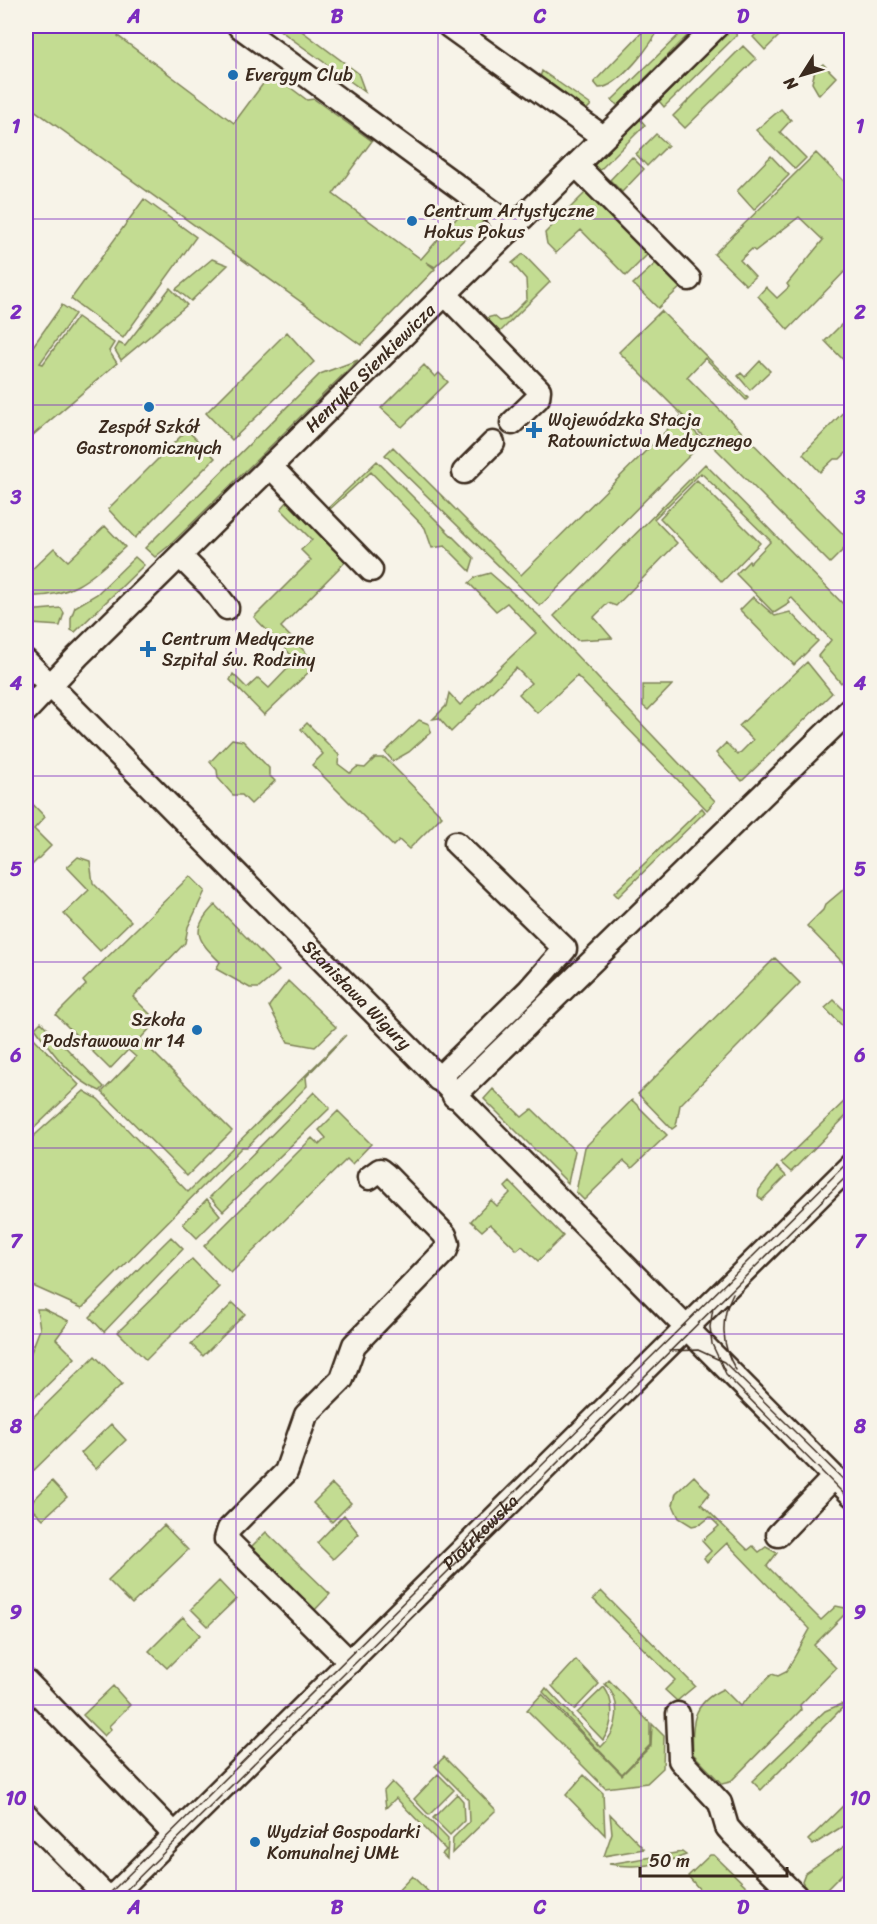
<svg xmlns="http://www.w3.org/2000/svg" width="877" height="1924" viewBox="0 0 877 1924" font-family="Sriracha,sans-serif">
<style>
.green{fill:#c3dc92;stroke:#7f8358;stroke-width:1.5}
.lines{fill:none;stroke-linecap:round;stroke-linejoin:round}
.minor-casing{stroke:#3b2a1e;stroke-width:27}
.minor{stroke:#f7f3e8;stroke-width:22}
.tram{stroke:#3b2a1e;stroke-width:1.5}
.grid{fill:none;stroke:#7b2cbf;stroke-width:1.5;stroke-opacity:0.55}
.poi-dot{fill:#1f6fb2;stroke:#f7f3e8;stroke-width:2}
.labels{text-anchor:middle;stroke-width:6;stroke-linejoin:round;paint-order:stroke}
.poi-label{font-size:18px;fill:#3b2a1e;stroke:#f7f3e8;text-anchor:start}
.street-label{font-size:18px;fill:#3b2a1e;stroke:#f7f3e8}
.neatline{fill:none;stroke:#7b2cbf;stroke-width:2}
.grid-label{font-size:20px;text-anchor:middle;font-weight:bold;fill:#7b2cbf}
</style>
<rect width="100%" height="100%" fill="#f7f3e8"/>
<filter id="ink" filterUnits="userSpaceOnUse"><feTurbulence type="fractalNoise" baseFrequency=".0167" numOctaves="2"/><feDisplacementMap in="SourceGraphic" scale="12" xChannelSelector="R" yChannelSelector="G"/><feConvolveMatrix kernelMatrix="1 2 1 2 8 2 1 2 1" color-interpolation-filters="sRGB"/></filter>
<g filter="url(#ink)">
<path class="green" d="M 26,26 L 126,26 L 118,36 L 234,123 L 271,73 L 307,100 L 314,99 L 372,141 L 333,194 L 421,259 L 469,204 L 487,218 L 435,267 L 426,262 L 435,269 L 361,345 L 26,104 Z
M 274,26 L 295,26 L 358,73 L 365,92 Z
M 648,26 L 660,26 C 654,43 618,88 599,88 L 594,82 Z
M 688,26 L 691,32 L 618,106 L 612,100 Z
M 764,26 L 789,26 L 765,50 L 753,37 Z
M 731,29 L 737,35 L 664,107 L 659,101 Z
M 743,46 L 756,59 L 685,128 L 673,116 Z
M 823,64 L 836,77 L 819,95 L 812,83 L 815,70 Z
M 542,71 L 591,105 L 586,110 L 540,77 Z
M 781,109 L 791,120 L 780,132 L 806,158 L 795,169 L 756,130 Z
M 640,119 L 645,125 L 597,173 L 592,167 Z
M 656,134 L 668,145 L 647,166 L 636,154 Z
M 816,153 L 851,188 L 851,265 L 788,330 L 758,296 L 766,287 L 777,298 L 789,287 L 787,284 L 823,240 L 799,217 L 755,251 L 752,249 L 740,260 L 755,276 L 746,285 L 714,254 Z
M 771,156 L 789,175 L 754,210 L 737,191 Z
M 632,157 L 644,169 L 622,192 L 610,180 Z
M 590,188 L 650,252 L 626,276 L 581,230 L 556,253 L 547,244 L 545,233 Z
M 144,199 L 196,237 L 123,338 L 71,299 Z
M 523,254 L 550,282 L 497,335 L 483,319 L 494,316 L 500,321 L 507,319 L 527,299 L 526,279 L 512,263 Z
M 212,259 L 228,265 L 191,301 L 176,289 Z
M 656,263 L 659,263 L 683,285 L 658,308 L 633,284 Z
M 170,288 L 187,305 L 121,360 L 115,350 L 119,343 L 125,346 Z
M 62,305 L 75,314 L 40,363 L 43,364 L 77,317 L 114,343 L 109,351 L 117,363 L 26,441 L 26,356 Z
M 661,311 L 748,398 L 746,400 L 705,358 L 687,377 L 851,542 L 830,563 L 619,352 Z
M 851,315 L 851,368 L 825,341 Z
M 287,332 L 314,362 L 232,440 L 206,413 Z
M 358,360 L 170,545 L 155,557 L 145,548 L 320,374 Z
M 760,361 L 770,371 L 750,390 L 738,376 L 741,373 L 745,377 Z
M 424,365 L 435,377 L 439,373 L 448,382 L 402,427 L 381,408 Z
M 851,404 L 851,448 L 840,459 L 834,459 L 820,472 L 803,454 Z
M 680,417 L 704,441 L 540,606 L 385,455 L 393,447 L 521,575 Z
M 187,430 L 215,458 L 135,538 L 108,509 Z
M 377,461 L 474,558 L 470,571 L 445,546 L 432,548 L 425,528 L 371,472 L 329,510 L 330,514 L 325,511 Z
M 705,464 L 851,612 L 851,673 L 841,683 L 818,656 L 831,640 L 791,597 L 788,600 L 790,603 L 774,613 L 736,574 L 749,561 L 750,563 L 771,541 L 701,473 L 654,519 L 677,543 L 616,606 L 608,603 L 594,617 L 612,638 L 577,640 L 554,616 Z
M 697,480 L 760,543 L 722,582 L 660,518 Z
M 288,501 L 350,557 L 281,627 L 312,659 L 311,670 L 264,715 L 230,680 L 233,674 L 247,688 L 258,678 L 269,688 L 296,660 L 254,617 L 311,560 L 301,550 L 312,540 L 281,509 Z
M 105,526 L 125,547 C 93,576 72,599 26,596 L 26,575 L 54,548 L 68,561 Z
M 135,557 L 144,565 L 75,632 L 71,630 L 71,618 L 75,607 L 97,594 Z
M 490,573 L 537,614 L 715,801 L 707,810 L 577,676 L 537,713 L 519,694 L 531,683 L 516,668 L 451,732 L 439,718 L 433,719 L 446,706 L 449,693 L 460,705 L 536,633 L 507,603 L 496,611 L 469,583 L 476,577 Z
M 753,597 L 775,616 L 790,612 L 818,641 L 794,665 L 740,610 Z
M 61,608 L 64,613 L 60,626 L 31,624 L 26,619 L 26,611 Z
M 807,662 L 832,693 L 742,781 L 716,753 L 726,743 L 738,755 L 753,740 L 739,726 Z
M 643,685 L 672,685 L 648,710 L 643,706 Z
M 419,720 L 429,724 L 431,732 L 409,752 L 393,761 L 385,752 Z
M 307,723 L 339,755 L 338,764 L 350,773 L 357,767 L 365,768 L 375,758 L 385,758 L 442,816 L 409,849 L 399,840 L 393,846 L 312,765 L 323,754 L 301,729 Z
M 232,739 L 243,741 L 269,768 L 269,775 L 275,781 L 251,804 L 242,795 L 233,795 L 218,778 L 217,770 L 210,762 Z
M 26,797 L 45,817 L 34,829 L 51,846 L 26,871 Z
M 702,808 L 705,812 L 618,897 L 614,893 Z
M 78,857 L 90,861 L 93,883 L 131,921 L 100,951 L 64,914 L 89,890 L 67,867 Z
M 190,876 L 205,891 L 188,927 L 185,943 L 133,997 L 157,1021 L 140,1039 L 232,1131 L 187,1176 L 102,1092 L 136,1057 L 128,1050 L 110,1069 L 56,1015 L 86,985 L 83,981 Z
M 851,883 L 851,971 L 807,926 L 823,910 L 825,905 Z
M 215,905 L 279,971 L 259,988 L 250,988 L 216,969 L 220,962 C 199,941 188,931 215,905 Z
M 775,958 L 800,983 L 680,1105 L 676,1126 L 672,1129 L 638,1094 Z
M 288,981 L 336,1027 L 315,1047 L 288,1042 L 269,1006 Z
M 834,1000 L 851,1017 L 851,1035 L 825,1008 Z
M 41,1022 L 104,1087 L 100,1091 C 72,1080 52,1052 35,1028 Z
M 346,1035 L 306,1077 L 307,1086 L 247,1147 L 242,1147 L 82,1308 L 26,1283 L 26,1143 L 84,1091 L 98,1099 L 188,1192 Z
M 32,1036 L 79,1085 L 26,1136 L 26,1043 Z
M 493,1089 L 522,1117 L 532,1109 L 575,1151 L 568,1183 L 484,1099 Z
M 314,1092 L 330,1108 L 223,1211 L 210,1197 Z
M 851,1095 L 851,1111 L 791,1172 L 781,1163 Z
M 632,1100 L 667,1135 L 632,1168 L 624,1161 L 584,1200 L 576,1192 L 585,1147 Z
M 338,1111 L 371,1144 L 352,1164 L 347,1159 L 231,1273 L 204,1246 L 312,1138 L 319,1145 L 326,1138 L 319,1130 Z
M 777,1167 L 786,1176 L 762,1200 L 758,1196 L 759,1190 Z
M 510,1182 L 563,1236 L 538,1261 L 522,1246 L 517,1250 L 490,1224 L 482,1231 L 471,1221 L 491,1200 L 497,1206 L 510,1193 L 505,1187 Z
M 207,1199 L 220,1215 L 197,1238 L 183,1224 Z
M 171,1237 L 183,1249 L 104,1332 L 90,1317 Z
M 192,1259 L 219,1287 L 146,1360 L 118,1332 Z
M 233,1303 L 245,1314 L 203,1356 L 191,1344 Z
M 37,1309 L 44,1309 L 69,1321 L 56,1339 L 75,1358 L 26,1406 L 26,1365 L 40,1329 Z
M 95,1356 L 122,1384 L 26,1478 L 26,1424 Z
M 111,1424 L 126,1440 L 96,1469 L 81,1453 Z
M 694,1476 L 710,1493 L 701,1504 L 748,1550 L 753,1546 L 759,1552 L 766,1547 L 777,1553 L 767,1566 L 821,1620 L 836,1606 L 850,1609 L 814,1645 L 836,1668 L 800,1705 L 801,1710 L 730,1782 L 722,1784 L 693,1754 C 691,1724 692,1703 723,1689 L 740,1706 L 772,1674 L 778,1676 L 786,1672 L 810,1629 L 727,1543 L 707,1562 L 704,1558 L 711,1551 L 702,1541 L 719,1526 L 710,1517 L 701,1524 L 692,1526 L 679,1518 L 673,1505 L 676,1493 Z
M 52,1481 L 67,1497 L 43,1519 L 29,1505 Z
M 332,1484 L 351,1503 L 332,1522 L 313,1503 Z
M 344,1515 L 359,1534 L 333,1559 L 317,1543 Z
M 164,1525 L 188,1550 L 132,1604 L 108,1580 Z
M 266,1532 L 330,1594 L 313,1612 L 249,1549 Z
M 219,1581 L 236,1599 L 208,1626 L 191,1609 Z
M 601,1591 L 695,1686 L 677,1701 L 665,1690 L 675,1680 L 593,1599 Z
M 183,1617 L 200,1635 L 167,1668 L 149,1651 Z
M 576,1660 L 599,1684 L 574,1710 L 552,1686 Z
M 609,1680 L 650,1723 L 650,1745 L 622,1774 L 543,1692 L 546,1688 L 601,1747 C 619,1731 623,1701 605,1684 Z
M 113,1686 L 130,1705 L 109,1726 L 111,1729 L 104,1736 L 83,1715 Z
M 604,1687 C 615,1702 614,1724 603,1740 L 577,1713 Z
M 542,1694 L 622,1775 L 651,1746 L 652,1724 L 664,1736 L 663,1768 L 647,1783 L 605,1788 L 527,1710 Z
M 841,1704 L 844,1706 L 761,1790 L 752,1781 L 825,1711 Z
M 444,1757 L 496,1810 L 452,1853 L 453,1838 L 469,1822 L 468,1799 L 435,1766 Z
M 438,1774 L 454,1790 L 429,1815 L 414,1799 Z
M 584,1775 L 603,1793 L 605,1835 L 566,1795 Z
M 392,1782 L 448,1839 L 447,1859 L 442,1854 L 446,1850 L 396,1798 L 386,1808 L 384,1791 Z
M 457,1794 L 463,1801 L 464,1821 L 450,1835 L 433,1818 Z
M 847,1802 L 851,1808 L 851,1821 L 813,1845 L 808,1840 Z
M 610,1814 L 644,1849 L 604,1856 L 612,1833 Z
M 851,1842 L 851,1865 L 825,1891 L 814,1894 L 806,1889 L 802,1881 L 805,1873 Z
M 682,1852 L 686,1855 C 661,1865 636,1869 609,1864 Z
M 710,1855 L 714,1855 L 750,1890 L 752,1898 L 707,1898 L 688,1876 Z
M 412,1876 L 435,1898 L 391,1898 Z"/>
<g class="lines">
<g class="minor-casing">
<g id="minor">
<path d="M 239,26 L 494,213 L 510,231"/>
<path d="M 449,26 L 603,137"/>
<path d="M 576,165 L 689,279"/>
<path d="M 445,294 L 539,390 L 538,398 L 512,423"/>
<path d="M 270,466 L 371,570"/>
<path d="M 464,472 L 493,443"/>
<path d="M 180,556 L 210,586 L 227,608"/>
<path id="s1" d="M 26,661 L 852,1495"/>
<path id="s2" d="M 26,711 L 78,656 L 717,26"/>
<path d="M 438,1079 L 529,990 L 565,949 L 456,843"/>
<path d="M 454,1096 L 852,708"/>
<path d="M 778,1535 L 834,1477"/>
<path d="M 350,1662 L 226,1539 L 229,1529 L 286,1472 L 306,1415 L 342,1379 L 354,1345 L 446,1250 L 448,1244 L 445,1235 L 385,1174 L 380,1170 L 369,1178"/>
<path d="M 26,1681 L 175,1835"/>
<path d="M 678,1714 L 680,1760 L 720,1803 L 727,1827 L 734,1835 L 798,1898"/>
<path d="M 26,1815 L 108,1898"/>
<path id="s3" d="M 111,1898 L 852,1164"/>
</g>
</g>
<use href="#minor" class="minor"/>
<path class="tram" d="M 733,1293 C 720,1318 721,1346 736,1370
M 713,1308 L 710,1327 L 712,1344 L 727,1376 L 852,1502
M 669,1351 L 698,1350 L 724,1362 L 852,1488
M 105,1898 L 852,1158
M 118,1898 L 852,1171"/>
</g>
</g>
<path class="grid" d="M 236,26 L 236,1898M 438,26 L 438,1898M 641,26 L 641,1898M 26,219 L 852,219M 26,405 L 852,405M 26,590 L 852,590M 26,776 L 852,776M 26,962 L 852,962M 26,1148 L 852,1148M 26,1334 L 852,1334M 26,1519 L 852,1519M 26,1705 L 852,1705"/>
<g class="poi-dot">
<circle cx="233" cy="75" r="6"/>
<circle cx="412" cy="221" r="6"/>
<circle cx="149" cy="407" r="6"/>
<path d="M531 421h6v6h6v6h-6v6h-6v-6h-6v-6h6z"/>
<path d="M145 640h6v6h6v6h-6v6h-6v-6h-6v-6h6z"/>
<circle cx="197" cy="1030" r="6"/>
<circle cx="255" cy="1842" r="6"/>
</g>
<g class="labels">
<g class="poi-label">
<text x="245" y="81">Evergym Club</text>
<text x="424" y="217">Centrum Artystyczne<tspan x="424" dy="21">Hokus Pokus</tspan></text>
<text x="548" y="426">Wojewódzka Stacja<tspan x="548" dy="21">Ratownictwa Medycznego</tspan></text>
<text x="149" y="433" text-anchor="middle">Zespół Szkół<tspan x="149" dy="21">Gastronomicznych</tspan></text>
<text x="162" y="645">Centrum Medyczne<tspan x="162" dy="21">Szpital św. Rodziny</tspan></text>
<text x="185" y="1026" text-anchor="end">Szkoła<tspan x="185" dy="21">Podstawowa nr 14</tspan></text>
<text x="267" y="1838">Wydział Gospodarki<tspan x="267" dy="21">Komunalnej UMŁ</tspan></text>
</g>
<g class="street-label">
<text dy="6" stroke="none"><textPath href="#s2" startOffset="486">Henryka Sienkiewicza</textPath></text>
<text dy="6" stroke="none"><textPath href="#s1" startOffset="470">Stanisława Wigury</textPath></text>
<text dy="6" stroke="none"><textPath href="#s3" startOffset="520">Piotrkowska</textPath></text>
</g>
</g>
<rect width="877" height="1924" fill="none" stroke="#f7f3e8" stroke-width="66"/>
<g transform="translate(802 75) rotate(233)" stroke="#f7f3e8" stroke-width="4.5" paint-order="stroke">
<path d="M0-4.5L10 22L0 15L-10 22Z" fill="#3b2a1e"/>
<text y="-9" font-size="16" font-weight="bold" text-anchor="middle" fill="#3b2a1e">N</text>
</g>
<path d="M640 1867v9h147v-9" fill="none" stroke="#3b2a1e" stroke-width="3"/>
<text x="649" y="1867" font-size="18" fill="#3b2a1e" stroke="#f7f3e8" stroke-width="4.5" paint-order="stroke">50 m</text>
<rect x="33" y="33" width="811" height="1858" class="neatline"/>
<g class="grid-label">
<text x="134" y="23">A</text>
<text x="337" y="23">B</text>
<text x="540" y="23">C</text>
<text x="743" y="23">D</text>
<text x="16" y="133">1</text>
<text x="860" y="133">1</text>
<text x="16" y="319">2</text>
<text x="860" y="319">2</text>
<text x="16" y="504">3</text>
<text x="860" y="504">3</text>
<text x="16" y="690">4</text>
<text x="860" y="690">4</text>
<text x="16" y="876">5</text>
<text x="860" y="876">5</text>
<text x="16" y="1062">6</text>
<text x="860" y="1062">6</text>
<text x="16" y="1248">7</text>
<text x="860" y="1248">7</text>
<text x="16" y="1433">8</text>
<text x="860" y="1433">8</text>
<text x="16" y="1619">9</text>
<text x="860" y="1619">9</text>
<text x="16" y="1805">10</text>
<text x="860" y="1805">10</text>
<text x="134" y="1914">A</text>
<text x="337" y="1914">B</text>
<text x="540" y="1914">C</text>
<text x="743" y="1914">D</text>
</g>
</svg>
